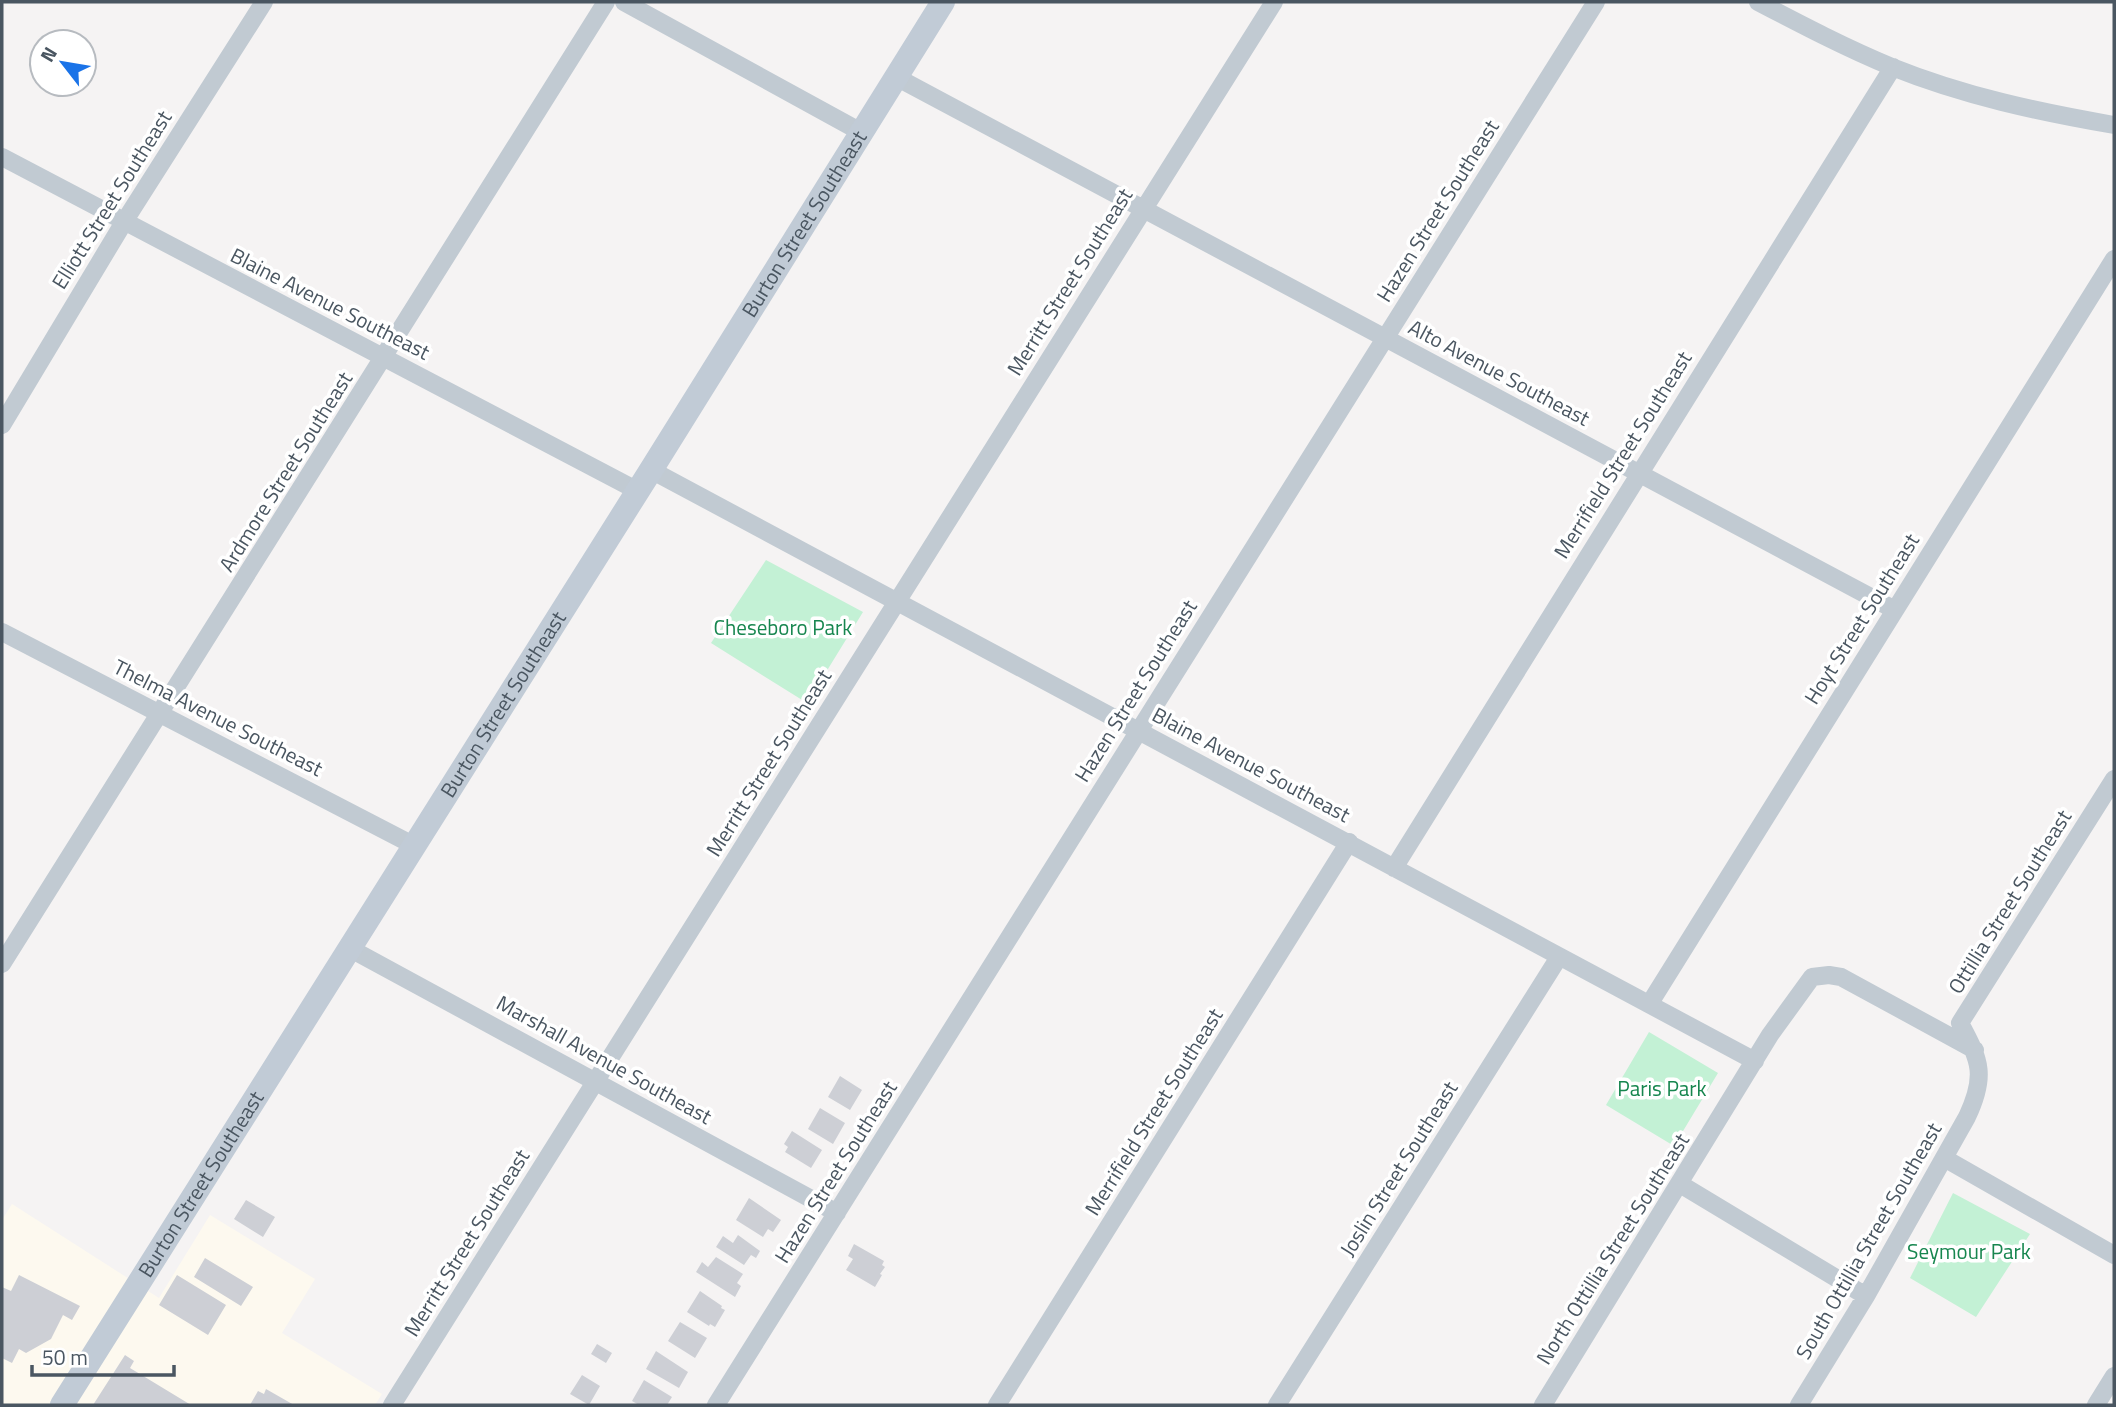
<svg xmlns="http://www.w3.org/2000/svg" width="2116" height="1407" viewBox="0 0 2116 1407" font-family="'Titillium Web',sans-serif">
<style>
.commercial{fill:#fdf9ef}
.green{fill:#c3f1d5}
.building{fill:#cdcfd5}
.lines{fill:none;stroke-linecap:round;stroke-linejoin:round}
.minor{stroke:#c1cad2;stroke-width:18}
.secondary{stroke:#c1cbd6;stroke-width:24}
.labels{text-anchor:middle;stroke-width:7;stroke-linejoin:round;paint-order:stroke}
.street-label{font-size:21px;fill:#4a5661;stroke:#fff}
.park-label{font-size:21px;fill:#17864f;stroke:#fff}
</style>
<rect width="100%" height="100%" fill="#f5f3f3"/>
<path class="commercial" d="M 12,1204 L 159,1298 L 210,1215 L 315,1279 L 282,1333 L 382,1394 L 375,1405 L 2,1405 L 2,1220 Z"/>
<path class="green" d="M 766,560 L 863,612 L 807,703 L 711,643 Z
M 1649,1032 L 1718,1073 L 1674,1146 L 1606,1105 Z
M 1953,1193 L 2030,1234 L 1976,1317 L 1910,1278 Z"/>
<path class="building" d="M 840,1076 L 862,1090 L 850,1110 L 828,1097 Z
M 820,1108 L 845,1123 L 833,1144 L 808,1129 Z
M 792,1131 L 822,1150 L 811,1168 L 785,1152 L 788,1147 L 784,1144 Z
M 749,1198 L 781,1220 L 773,1232 L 768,1229 L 763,1237 L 736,1220 Z
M 246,1200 L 275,1217 L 263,1237 L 234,1219 Z
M 738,1235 L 760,1251 L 756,1258 L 751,1255 L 744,1265 L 716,1247 L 723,1236 L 733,1243 Z
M 854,1244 L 884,1261 L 882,1265 L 885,1267 L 880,1274 L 882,1275 L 875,1287 L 846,1270 L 853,1259 L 848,1256 Z
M 716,1257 L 743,1274 L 737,1283 L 741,1286 L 735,1297 L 696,1272 L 702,1262 L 708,1267 Z
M 205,1258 L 253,1287 L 241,1306 L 194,1277 Z
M 19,1275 L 80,1306 L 72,1320 L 63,1315 L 51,1339 L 26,1353 L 19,1349 L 12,1363 L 2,1358 L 2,1287 L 11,1291 Z
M 177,1275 L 226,1305 L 208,1335 L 159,1305 Z
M 700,1291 L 722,1306 L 721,1308 L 725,1310 L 715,1327 L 710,1324 L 709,1326 L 687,1312 Z
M 680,1322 L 707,1338 L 695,1358 L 668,1341 Z
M 597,1344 L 612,1353 L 606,1363 L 591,1354 Z
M 656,1351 L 688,1372 L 679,1388 L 646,1369 Z
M 125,1355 L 134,1361 L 130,1368 L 191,1405 L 93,1405 Z
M 582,1375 L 600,1386 L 589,1405 L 570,1394 Z
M 644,1380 L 672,1397 L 667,1405 L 639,1405 L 632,1401 Z
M 266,1389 L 294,1405 L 250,1405 L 258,1391 L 264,1394 Z"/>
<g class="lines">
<path class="minor" d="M 624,2 L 861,132
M 1758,2 C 1802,25 1846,48 1892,67 C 1964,96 2039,112 2114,125
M 896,77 L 1895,610
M 2,157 L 638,491
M 2,425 L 124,222 L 264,2
M 651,470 L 1755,1061
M 2,632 L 413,845
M 1394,868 L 1893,67
M 349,948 L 837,1213
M 2,964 L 606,2
M 1650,1003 L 2114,259
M 1944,1158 L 2114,1255
M 1680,1184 L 1866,1296
M 392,1405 L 1274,2
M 716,1405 L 1596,2
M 997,1405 L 1349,842
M 1277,1405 L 1559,957
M 1543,1405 L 1770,1035 L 1812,977 L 1829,975 L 1841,977 L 1975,1050
M 1799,1405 L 1866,1296 L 1967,1117 C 1986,1077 1981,1061 1960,1023 L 2114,779
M 2096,1405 L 2114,1376"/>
<path class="secondary" id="s1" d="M 62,1405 L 651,470 L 943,2"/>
</g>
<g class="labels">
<g class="street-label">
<text transform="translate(112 200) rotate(-58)" y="7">Elliott Street Southeast</text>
<text transform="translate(1438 211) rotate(-58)" y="7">Hazen Street Southeast</text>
<text dy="7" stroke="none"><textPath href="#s1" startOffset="1395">Burton Street Southeast</textPath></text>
<text transform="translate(1070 282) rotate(-58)" y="7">Merritt Street Southeast</text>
<text transform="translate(330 304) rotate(27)" y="7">Blaine Avenue Southeast</text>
<text transform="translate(1499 373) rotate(28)" y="7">Alto Avenue Southeast</text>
<text transform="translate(1623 455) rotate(-58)" y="7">Merrifield Street Southeast</text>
<text transform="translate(286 472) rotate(-58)" y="7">Ardmore Street Southeast</text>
<text transform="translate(1862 619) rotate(-58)" y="7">Hoyt Street Southeast</text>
<text transform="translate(1136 691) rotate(-58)" y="7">Hazen Street Southeast</text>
<text dy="7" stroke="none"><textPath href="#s1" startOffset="828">Burton Street Southeast</textPath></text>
<text transform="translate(218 718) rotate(27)" y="7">Thelma Avenue Southeast</text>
<text transform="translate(769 763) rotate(-58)" y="7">Merritt Street Southeast</text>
<text transform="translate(1251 765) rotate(28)" y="7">Blaine Avenue Southeast</text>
<text transform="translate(2010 902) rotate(-58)" y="7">Ottillia Street Southeast</text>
<text transform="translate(604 1060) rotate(29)" y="7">Marshall Avenue Southeast</text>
<text transform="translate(1154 1112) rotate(-58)" y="7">Merrifield Street Southeast</text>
<text transform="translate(1399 1169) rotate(-58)" y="7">Joslin Street Southeast</text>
<text transform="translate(836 1172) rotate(-58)" y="7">Hazen Street Southeast</text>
<text dy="7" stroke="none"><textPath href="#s1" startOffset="261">Burton Street Southeast</textPath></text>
<text transform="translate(1869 1241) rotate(-60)" y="7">South Ottillia Street Southeast</text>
<text transform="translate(467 1243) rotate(-58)" y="7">Merritt Street Southeast</text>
<text transform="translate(1613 1249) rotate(-58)" y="7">North Ottillia Street Southeast</text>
</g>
<g class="park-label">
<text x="783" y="635">Cheseboro Park</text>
<text x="1662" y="1096">Paris Park</text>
<text x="1969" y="1259">Seymour Park</text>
</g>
</g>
<rect width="2116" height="1407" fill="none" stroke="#4a5661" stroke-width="7"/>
<g transform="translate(63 63) rotate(301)"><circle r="33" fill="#ffffff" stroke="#b7bbc0" stroke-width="2"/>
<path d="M0-5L12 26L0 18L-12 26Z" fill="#1a73e8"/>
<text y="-10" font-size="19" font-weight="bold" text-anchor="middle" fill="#4a5661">N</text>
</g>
<path d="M32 1365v10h142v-10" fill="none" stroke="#4a5661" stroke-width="3.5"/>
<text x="42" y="1365" font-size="21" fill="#4a5661" stroke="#ffffff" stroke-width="5" paint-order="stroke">50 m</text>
</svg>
